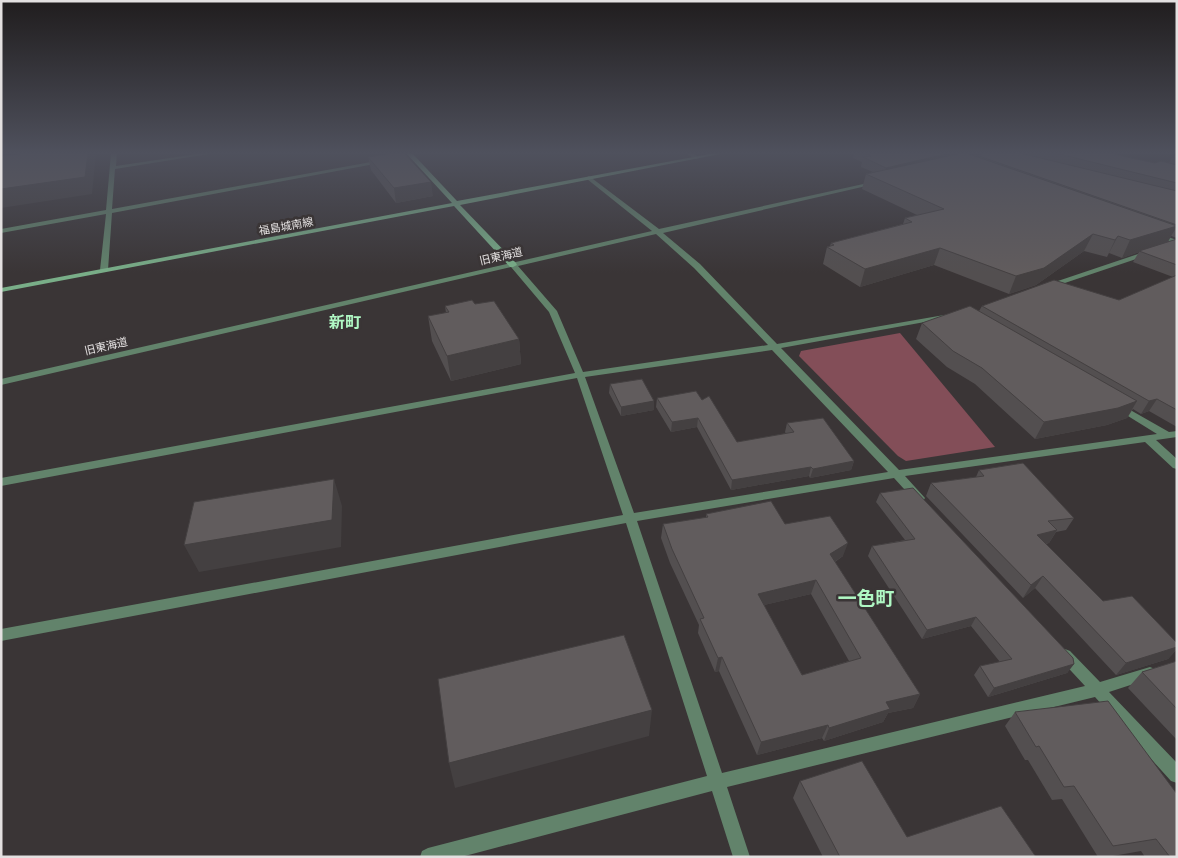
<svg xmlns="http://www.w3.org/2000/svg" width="1178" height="858" viewBox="0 0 1178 858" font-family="Lato,'Noto Sans JP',sans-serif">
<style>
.green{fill:#834e58}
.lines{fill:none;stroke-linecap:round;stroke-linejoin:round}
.street{fill:#62836b;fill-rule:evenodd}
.secondary{fill:#79ae88;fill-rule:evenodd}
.wall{fill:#534f50;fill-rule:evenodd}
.shaded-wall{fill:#444041}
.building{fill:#615c5d;stroke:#444041;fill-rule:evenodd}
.labels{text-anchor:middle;stroke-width:5;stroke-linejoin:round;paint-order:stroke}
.far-street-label{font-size:11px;fill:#e3e0e0;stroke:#3a3536}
.quarter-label{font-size:16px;font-weight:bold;fill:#b0f8c4;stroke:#3a3536}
.near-quarter-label{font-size:19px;font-weight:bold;fill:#b0f8c4;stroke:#3a3536}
</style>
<rect width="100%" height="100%" fill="#3a3536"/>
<path class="green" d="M 900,333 L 995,447 L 906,461 L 898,456 L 799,356 L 801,351 Z"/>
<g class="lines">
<path class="street" d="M 111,153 L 117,153 L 116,166 L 203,153 L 215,153 L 115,169 L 112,209 L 382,160 L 385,162 L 112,213 L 108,270 L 104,272 L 100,270 L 106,214 L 1,233 L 1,229 L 106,210 Z
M 686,153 L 692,153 L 700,158 L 695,159 Z
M 589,176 L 659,229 L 877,181 L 878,182 L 875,184 L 663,233 L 700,264 L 777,344 L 950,314 L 951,316 L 947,318 L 781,348 L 899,470 L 1157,434 L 1115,408 L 1113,406 L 1118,403 L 1169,432 L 1177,431 L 1177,437 L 1156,440 L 1177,459 L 1177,469 L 1173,468 L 1145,442 L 905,476 L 925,498 L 923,501 L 915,501 L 894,478 L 637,521 L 722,773 L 1085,686 L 1060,659 L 1058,655 L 1060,651 L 1065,649 L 1070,651 L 1100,682 L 1150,667 L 1155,669 L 1157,673 L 1155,677 L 1109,692 L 1177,763 L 1177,783 L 1171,781 L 1095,697 L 727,787 L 750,857 L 733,857 L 712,791 L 461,857 L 420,857 L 422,851 L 428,848 L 707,776 L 626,523 L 1,641 L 1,629 L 623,515 L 577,378 L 1,486 L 1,478 L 575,373 L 549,312 L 511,267 L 1,385 L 1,379 L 652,231 L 587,179 L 586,178 ZM 656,234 L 694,268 L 768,345 L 583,372 L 557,311 L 518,266 ZM 772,350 L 888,472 L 634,513 L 585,377 Z
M 1156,233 L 1177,240 L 1177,244 L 1154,236 L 1153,235 Z
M 1144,252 L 1151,254 L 1050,288 L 1044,288 L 1043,286 Z"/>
<path class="secondary" d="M 406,153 L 412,153 L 457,201 L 715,153 L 725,153 L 460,205 L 516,263 L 517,265 L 513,267 L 510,267 L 454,206 L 1,292 L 1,288 L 452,203 Z"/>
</g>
<path class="wall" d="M 854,153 L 1113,153 L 1122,156 L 1155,163 L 1169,163 L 1172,157 L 1177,155 L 1177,238 L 1171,236 L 1168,242 L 1177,239 L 1177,427 L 1149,411 L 1141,414 L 1133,409 L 1127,418 L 1107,425 L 1035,439 L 975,384 L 947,367 L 916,339 L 922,323 L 979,311 L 982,306 L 1119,300 L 1173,277 L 1133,262 L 1139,252 L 1122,258 L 1109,253 L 1107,257 L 1084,251 L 1036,285 L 1009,294 L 934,265 L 860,287 L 823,264 L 827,247 L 830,246 L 831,243 L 903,224 L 905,218 L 917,215 L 862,189 L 866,174 L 873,172 L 861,167 L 862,162 L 853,158 Z
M 368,157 L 433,196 L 396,203 L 371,170 Z
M 475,304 L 519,339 L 521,364 L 451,381 L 432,341 L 428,316 L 446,313 L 445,306 Z
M 610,384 L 654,410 L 621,416 L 609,393 Z
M 657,398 L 702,400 L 737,442 L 786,434 L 785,432 L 787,423 L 854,461 L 851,470 L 810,478 L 809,476 L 731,490 L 697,427 L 671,432 L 656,407 Z
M 979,470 L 1074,518 L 1066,530 L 1056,532 L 1049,543 L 1046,544 L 1103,601 L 1177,643 L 1177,649 L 1168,659 L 1116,675 L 1035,588 L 1023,598 L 926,496 L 931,483 L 976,477 Z
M 880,493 L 1074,664 L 1067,673 L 988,697 L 974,675 L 980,666 L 1000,662 L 971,626 L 922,639 L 868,556 L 872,546 L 905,540 L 876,502 Z
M 706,514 L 785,524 L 843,556 L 835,562 L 920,694 L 913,708 L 888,713 L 883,722 L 824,741 L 822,738 L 757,755 L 719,671 L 715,672 L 698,633 L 699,625 L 670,563 L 661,538 L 663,524 L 706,518 ZM 811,594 L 849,661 L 802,675 L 764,605 Z
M 1177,661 L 1177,740 L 1128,688 L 1142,672 Z
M 1015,712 L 1177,857 L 1145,857 L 1141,851 L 1107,857 L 1098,857 L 1062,799 L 1052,800 L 1028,760 L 1025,760 L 1005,726 Z
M 800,781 L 907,837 L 1036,857 L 823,857 L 793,798 Z"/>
<path class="shaded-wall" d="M 88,153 L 96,153 L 92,194 L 1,208 L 1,189 Z
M 950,153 L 948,163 L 884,177 L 886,168 Z
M 964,153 L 1000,153 L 976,155 L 975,157 Z
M 431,182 L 433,196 L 396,203 L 394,188 Z
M 1177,226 L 1167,243 L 1139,251 L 1139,252 L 1122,258 L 1130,240 Z
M 1093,234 L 1084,251 L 1036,285 L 1009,294 L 1016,276 Z
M 1118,236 L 1109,253 L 1107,257 L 1115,240 Z
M 940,248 L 934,265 L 860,287 L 865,269 Z
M 519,339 L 521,364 L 451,381 L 447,356 Z
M 1157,399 L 1149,411 L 1141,414 L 1149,401 Z
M 654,401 L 654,410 L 621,416 L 621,407 Z
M 1137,401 L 1127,418 L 1107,425 L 1035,439 L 1044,422 Z
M 698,418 L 697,427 L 671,432 L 672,422 Z
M 854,461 L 851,470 L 810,478 L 813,469 Z
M 811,467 L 809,476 L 731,490 L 732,480 Z
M 334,479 L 342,506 L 341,547 L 199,572 L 184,545 Z
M 1057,530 L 1049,543 L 1029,547 L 1037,535 Z
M 848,543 L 843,556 L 825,568 L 830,554 Z
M 1043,576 L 1035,588 L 1023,598 L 1031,585 Z
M 816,580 L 811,594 L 755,607 L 758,594 Z
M 976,617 L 971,626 L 922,639 L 927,630 Z
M 1177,647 L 1177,649 L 1168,659 L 1116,675 L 1126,663 Z
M 722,657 L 719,671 L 715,672 L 718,658 Z
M 1074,664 L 1067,673 L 988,697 L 994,688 Z
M 920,694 L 913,708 L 888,713 L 883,722 L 824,741 L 829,728 L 886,702 Z
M 652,710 L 649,736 L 455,788 L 449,763 Z
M 828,725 L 822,738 L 757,755 L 761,742 Z"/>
<path class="building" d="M 26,153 L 88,153 L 85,177 L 1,189 L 1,156 Z
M 394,153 L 404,153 L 431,182 L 394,188 L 368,157 Z
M 864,153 L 950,153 L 886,168 L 863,157 L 871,156 Z
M 962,153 L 966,153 L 1177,226 L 1130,240 L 1118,236 L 1115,240 L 1093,234 L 1044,268 L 1016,276 L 940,248 L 865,269 L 827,247 L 834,245 L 831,243 L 912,222 L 905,218 L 944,209 L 866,174 Z
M 987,153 L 1020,153 L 1177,191 L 1177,225 L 976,155 Z
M 1055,153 L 1113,153 L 1122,156 L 1155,163 L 1161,161 L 1177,165 L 1177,183 Z
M 1177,155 L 1177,158 L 1172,157 Z
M 1177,239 L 1177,265 L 1139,251 Z
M 1177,275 L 1177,410 L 1157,399 L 1149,401 L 982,306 L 1054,280 L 1119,300 Z
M 472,300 L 475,304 L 494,301 L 519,339 L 447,356 L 428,316 L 449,312 L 445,306 Z
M 970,306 L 1137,401 L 1118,408 L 1044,422 L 982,368 L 953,351 L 922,323 Z
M 642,379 L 654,401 L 621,407 L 610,384 Z
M 696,391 L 702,400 L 709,396 L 737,442 L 794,432 L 787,423 L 823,418 L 854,461 L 813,469 L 811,467 L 732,480 L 698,418 L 672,422 L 657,398 Z
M 1023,463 L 1074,518 L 1048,521 L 1057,530 L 1037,535 L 1103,601 L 1132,596 L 1177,643 L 1177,647 L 1126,663 L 1043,576 L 1031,585 L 931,483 L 984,476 L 979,470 Z
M 334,479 L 332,520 L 184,545 L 194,502 Z
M 913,488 L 1073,658 L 1074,664 L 994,688 L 980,666 L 1012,659 L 976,617 L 927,630 L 872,546 L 915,539 L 880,493 Z
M 771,501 L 785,524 L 830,516 L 848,543 L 830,554 L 920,694 L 886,702 L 890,709 L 829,728 L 828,725 L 761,742 L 722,657 L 718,658 L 700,619 L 704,618 L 672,549 L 663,524 L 708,517 L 706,514 ZM 816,580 L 861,658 L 802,675 L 758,594 Z
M 624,635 L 652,710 L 449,763 L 438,679 Z
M 1177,661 L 1177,709 L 1142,672 Z
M 1108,701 L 1177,794 L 1177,857 L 1170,857 L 1156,839 L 1113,846 L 1074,786 L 1064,787 L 1039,746 L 1036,747 L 1015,712 Z
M 862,761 L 907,837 L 1001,806 L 1036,857 L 840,857 L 800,781 Z"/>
<linearGradient id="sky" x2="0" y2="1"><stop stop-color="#201d1e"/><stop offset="0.56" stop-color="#4f515d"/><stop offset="1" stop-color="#4f515d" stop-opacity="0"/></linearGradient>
<rect width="1178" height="273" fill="url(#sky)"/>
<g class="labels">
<g class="far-street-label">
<text transform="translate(286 226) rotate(-10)" y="4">福島城南線</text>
<text transform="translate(501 256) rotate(-13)" y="4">旧東海道</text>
<text transform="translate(106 346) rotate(-13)" y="4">旧東海道</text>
</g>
<g class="quarter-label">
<text x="345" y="328">新町</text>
</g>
<g class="near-quarter-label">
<text x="866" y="605">一色町</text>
</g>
</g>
<rect width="1178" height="858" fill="none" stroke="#e3e0e0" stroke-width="5"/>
</svg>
